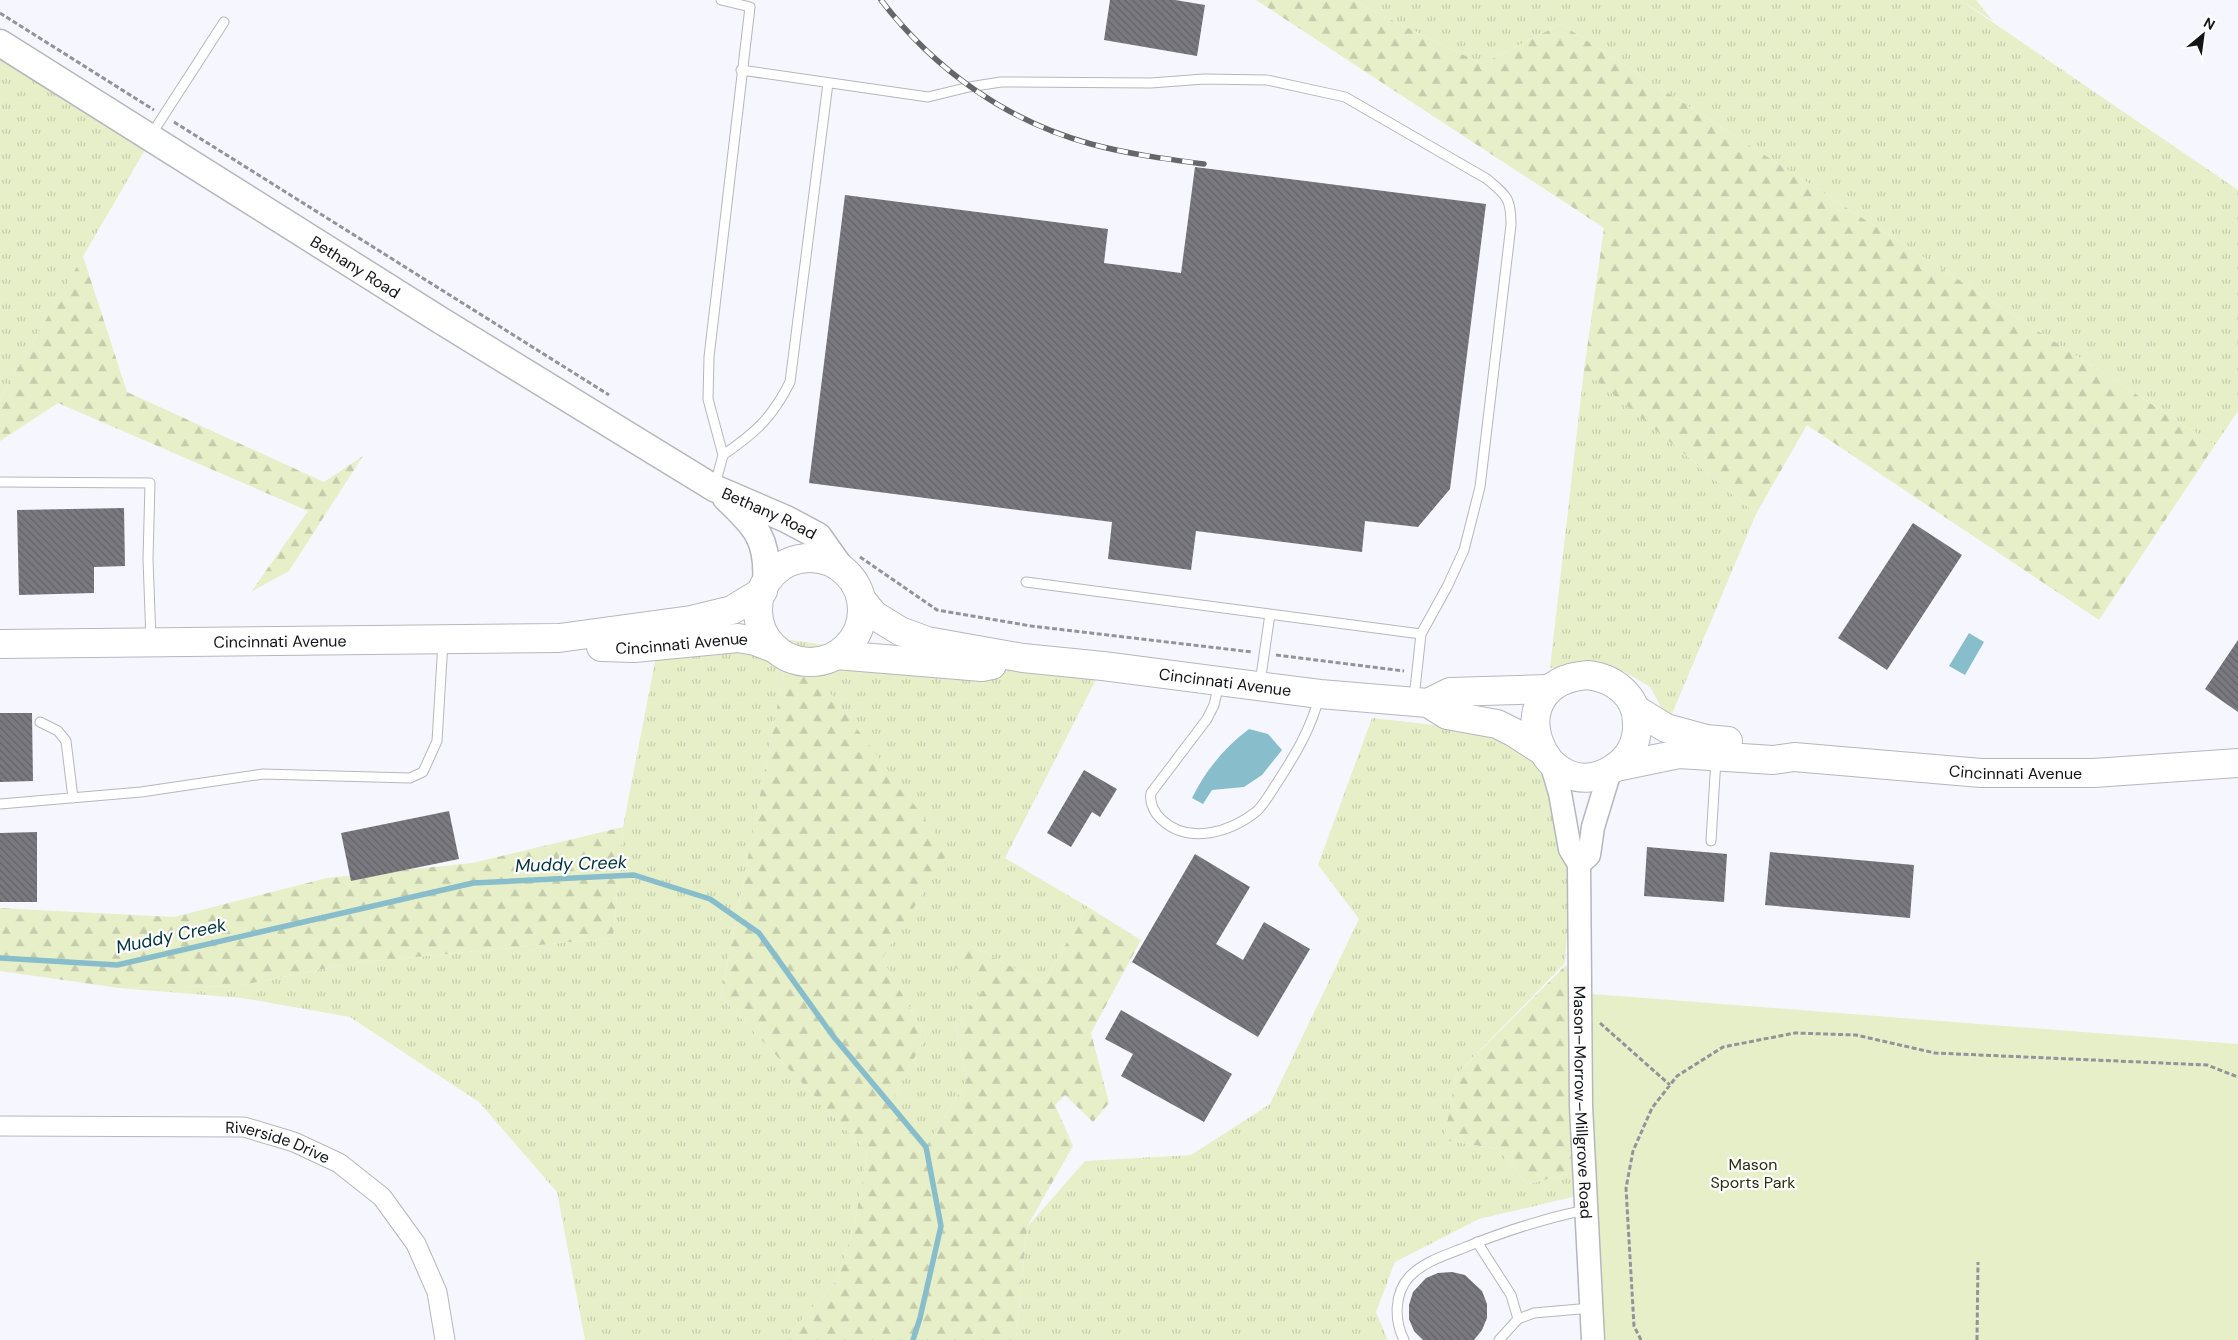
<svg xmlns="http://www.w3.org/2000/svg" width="2238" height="1340" viewBox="0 0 2238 1340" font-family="'DM Sans',sans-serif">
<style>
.grass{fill:url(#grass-tufts)}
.forest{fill:url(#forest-firs)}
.park{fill:#e7efc8}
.water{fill:#88becb}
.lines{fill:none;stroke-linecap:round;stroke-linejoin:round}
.stream{stroke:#88becb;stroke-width:5.5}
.building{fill:url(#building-back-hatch)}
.service-casing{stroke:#b6b7bd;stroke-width:11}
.minor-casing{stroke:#b6b7bd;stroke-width:21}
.tertiary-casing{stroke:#b6b7bd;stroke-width:25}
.secondary-casing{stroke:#b6b7bd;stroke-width:29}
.primary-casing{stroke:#b6b7bd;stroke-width:30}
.path{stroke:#939499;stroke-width:3;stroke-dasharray:5 2.5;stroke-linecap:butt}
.service{stroke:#fff;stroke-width:9}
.minor{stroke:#fff;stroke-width:19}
.tertiary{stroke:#fff;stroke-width:22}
.secondary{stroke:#fff;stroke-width:26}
.primary{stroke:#fff;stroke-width:28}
.rail-casing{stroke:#65666a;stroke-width:5.5}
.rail{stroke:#fff;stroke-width:4;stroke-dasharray:11;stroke-linecap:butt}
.labels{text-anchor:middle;stroke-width:4.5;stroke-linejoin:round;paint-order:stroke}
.street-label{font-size:16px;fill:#131416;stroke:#fff}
.park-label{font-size:16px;fill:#282d0a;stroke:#fff}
.water-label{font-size:18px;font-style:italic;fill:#00333d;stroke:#fff}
</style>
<defs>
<pattern id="grass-tufts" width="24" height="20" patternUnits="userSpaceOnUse" patternTransform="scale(1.25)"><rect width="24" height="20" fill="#e7efc8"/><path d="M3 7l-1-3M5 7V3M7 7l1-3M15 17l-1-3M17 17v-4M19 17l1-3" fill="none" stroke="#c5ccab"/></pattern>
<pattern id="forest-firs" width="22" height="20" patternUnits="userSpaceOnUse" patternTransform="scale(1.25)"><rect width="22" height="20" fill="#e7efc8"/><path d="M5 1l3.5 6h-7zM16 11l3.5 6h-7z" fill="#c5ccab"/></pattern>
<pattern id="building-back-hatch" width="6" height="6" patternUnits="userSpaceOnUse" patternTransform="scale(1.25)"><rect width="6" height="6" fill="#79797f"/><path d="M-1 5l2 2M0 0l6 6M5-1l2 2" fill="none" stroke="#626267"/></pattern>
</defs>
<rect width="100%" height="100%" fill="#f6f7fe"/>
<path class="grass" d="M 1351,0 L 1960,0 L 2238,190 L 2238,411 L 2215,445 L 1561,24 L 1482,64 Z
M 0,42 L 152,138 L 0,399 Z
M 1584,370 L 1756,514 L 1669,721 L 1650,687 L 1625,672 L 1597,664 L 1550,668 Z
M 777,635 L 790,640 L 874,651 L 1103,666 L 1005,858 L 1088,907 L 1043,983 L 967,944 L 984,989 L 955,1026 L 967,1080 L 926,1147 L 890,1103 L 926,1036 L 882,959 L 948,851 L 790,641 L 721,997 L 867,1152 L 855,1223 L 837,1280 L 791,1332 L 789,1340 L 585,1340 L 557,1192 L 479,1102 L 350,1017 L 242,998 L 119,988 L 237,986 L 353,963 L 613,938 L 623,827 L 659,641 Z
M 1372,718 L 1478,730 L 1511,742 L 1534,763 L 1548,784 L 1571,868 L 1565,963 L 1456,1075 L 1445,1140 L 1498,1149 L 1528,1184 L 1584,1170 L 1585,1194 L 1479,1219 L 1395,1262 L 1376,1312 L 1388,1340 L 1016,1340 L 1027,1227 L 1085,1161 L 1191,1155 L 1270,1104 L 1359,919 L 1318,865 Z"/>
<path class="forest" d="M 1256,0 L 1351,0 L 1482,64 L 1561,24 L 2215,445 L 2099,620 L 1807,425 L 1756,514 L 1584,370 L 1604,228 Z
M 1960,0 L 1976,0 L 1993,21 Z
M 83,256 L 127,392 L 324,482 L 363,456 L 289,571 L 251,592 L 308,511 L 58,403 L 0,441 L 0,399 Z
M 790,640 L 949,851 L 882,959 L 926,1036 L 890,1103 L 926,1147 L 967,1080 L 955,1026 L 984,989 L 955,967 L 967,944 L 1043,983 L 1088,907 L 1141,940 L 1091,1033 L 1109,1103 L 1093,1122 L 1065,1095 L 1055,1105 L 1073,1146 L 1027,1227 L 1016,1340 L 789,1340 L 791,1332 L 837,1280 L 855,1223 L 867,1152 L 721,997 Z
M 623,827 L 613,938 L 353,963 L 237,986 L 119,988 L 0,971 L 0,908 L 174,917 L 327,878 L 472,863 Z
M 1566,965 L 1580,993 L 1584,1170 L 1528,1184 L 1498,1149 L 1444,1140 L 1456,1075 Z"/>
<path class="park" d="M 1580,993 L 2238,1044 L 2238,1340 L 1593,1340 Z"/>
<path class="water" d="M 1969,633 L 1984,642 L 1965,675 L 1949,666 Z
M 1249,729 L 1268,734 L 1282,750 L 1262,775 L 1244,787 L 1212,790 L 1203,804 L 1192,798 C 1206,770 1224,748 1249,729 Z"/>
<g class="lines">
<path class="stream" d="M 0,958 L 117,965 L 473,883 L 634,875 L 710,899 L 759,933 L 833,1036 L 926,1147 L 941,1226 L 920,1318 L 913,1340"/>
</g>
<path class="building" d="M 1110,0 L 1175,0 L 1205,5 L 1197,56 L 1104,40 Z
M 1195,167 L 1486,204 L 1450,489 L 1418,527 L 1365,521 L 1362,552 L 1196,531 L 1191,570 L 1108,559 L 1112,522 L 809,483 L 845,195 L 1108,229 L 1104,263 L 1181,273 Z
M 124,508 L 125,566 L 94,567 L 94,593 L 19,595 L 17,510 Z
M 1913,523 L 1962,555 L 1887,670 L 1838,638 Z
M 2238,640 L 2238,712 L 2205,689 Z
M 0,713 L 32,713 L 33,781 L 0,782 Z
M 1084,770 L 1117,789 L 1100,817 L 1092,812 L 1071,847 L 1047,833 Z
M 449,811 L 459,859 L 351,881 L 341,833 Z
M 37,832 L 37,902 L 0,902 L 0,833 Z
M 1647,847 L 1727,854 L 1724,902 L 1644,896 Z
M 1770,852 L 1914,865 L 1910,918 L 1765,905 Z
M 1195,854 L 1250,887 L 1216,944 L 1243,960 L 1264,922 L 1310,949 L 1258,1037 L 1132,962 Z
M 1121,1010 L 1232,1074 L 1204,1122 L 1121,1076 L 1133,1054 L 1105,1039 Z
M 1452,1272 L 1465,1275 L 1482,1291 L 1487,1304 L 1487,1318 L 1482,1330 L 1474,1340 L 1423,1340 L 1414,1331 L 1409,1319 L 1409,1305 L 1413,1292 L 1426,1278 L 1438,1273 Z"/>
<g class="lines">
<g class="service-casing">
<path id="service" d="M 741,70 L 928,97 L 969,87 L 1001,82 L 1151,83 L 1204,79 L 1267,80 L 1345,97 L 1487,179 C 1507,196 1511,198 1511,225 L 1480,487 L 1464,550 L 1447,587 L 1421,634
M 151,135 L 224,22
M 723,455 C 755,433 772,418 790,382 L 828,83
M 0,482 L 150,483 L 148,559 L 151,640
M 715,485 L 723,455 L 708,399 L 709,357 L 750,7 L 721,0
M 1026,582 L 1421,634 L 1414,698
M 1219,683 L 1214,705 L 1207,719 L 1151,793 C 1149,803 1155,814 1162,820 C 1189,845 1231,832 1257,811 C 1265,803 1271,792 1277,783 C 1295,755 1311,729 1319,697
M 1260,683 L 1270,614
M 40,722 L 58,731 L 66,741 L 73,798
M 0,804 L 141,792 L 263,774 L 410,778 L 423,772 L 437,741 L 443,642
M 1711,841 L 1716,759
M 1477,1242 L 1511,1295 L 1518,1319
M 1404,1340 C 1394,1320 1394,1293 1410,1276 C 1424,1262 1443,1256 1461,1249 C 1502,1232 1542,1219 1585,1210
M 1499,1340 L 1518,1319 L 1534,1313 L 1591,1308"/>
</g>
<g class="minor-casing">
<g id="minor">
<path id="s1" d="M 0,1126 L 244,1127 L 294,1142 L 339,1163 L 382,1197 L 416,1244 L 437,1292 L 445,1340"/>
</g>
</g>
<g class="tertiary-casing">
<g id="tertiary">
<path id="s2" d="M 1551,763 L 1560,793 L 1570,849 L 1579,864 L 1581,1106 L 1593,1340"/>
<path d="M 1579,864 L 1589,855 L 1593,827 L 1610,771"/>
</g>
</g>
<g class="secondary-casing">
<g id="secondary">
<path id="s3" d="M 0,43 L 440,320 L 714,488 L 786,519 L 818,536 L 840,567"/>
<path d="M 726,498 C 756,526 769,540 766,583"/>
</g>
</g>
<g class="primary-casing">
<g id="primary">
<circle cx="810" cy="610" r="52"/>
<path id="s4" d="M 861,599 L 874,615 L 900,631 L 927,641 L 1023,658 L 1103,666 L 1320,694 L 1428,703 L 1447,715 L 1497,724 L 1513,732 L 1541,750"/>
<path id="s5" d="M 0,644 L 559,638 L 691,620 L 732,610 L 763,591"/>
<path id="s6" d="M 601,647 L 634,648 L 738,638 L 755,641 L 776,649"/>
<path d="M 836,655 L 982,667 L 992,665"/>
<path d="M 1588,675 C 1613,678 1637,695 1637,723 C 1638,741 1630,758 1614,768 C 1544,814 1492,682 1588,675 Z"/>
<path d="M 1428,703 L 1450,692 L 1548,689"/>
<path d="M 1635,709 L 1666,728 L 1706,739 L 1728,741"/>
<path id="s7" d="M 1616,767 L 1679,754 L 1773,760 L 1794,757 L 1981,773 L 2094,773 L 2238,763"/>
</g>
</g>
<path class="path" d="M 0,13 L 154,110
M 174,122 L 609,395
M 860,557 L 937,610 L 1031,626 L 1252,652
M 1276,655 L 1404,671
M 1600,1023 L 1670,1085
M 1641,1340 L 1634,1326 L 1626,1188 L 1633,1151 L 1652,1108 L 1677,1076 L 1723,1047 L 1795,1033 L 1856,1035 L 1935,1053 L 2207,1065 L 2238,1077
M 1977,1340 L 1978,1262"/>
<use href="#service" class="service"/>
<use href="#minor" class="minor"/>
<use href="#tertiary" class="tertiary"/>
<use href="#secondary" class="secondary"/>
<use href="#primary" class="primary"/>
<g class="rail-casing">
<path id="rail" d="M 881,0 C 934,69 1006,121 1091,144 C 1128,154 1166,159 1204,164"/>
</g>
<use href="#rail" class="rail"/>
</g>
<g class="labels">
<g class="street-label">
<text dy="6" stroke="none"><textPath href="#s3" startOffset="420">Bethany Road</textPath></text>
<text dy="6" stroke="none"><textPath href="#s3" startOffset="902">Bethany Road</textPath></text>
<text dy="6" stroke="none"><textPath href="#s5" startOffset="280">Cincinnati Avenue</textPath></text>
<text dy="6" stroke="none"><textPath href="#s6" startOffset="81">Cincinnati Avenue</textPath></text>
<text dy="6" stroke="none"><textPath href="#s4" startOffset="381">Cincinnati Avenue</textPath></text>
<text dy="6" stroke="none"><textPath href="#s7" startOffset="402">Cincinnati Avenue</textPath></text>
<text dy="6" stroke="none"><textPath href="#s2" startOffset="344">Mason–Morrow–Millgrove Road</textPath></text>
<text dy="6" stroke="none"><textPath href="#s1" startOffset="280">Riverside Drive</textPath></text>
</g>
<g class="park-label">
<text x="1753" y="1170">Mason<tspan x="1753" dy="18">Sports Park</tspan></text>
</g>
<g class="water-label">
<text transform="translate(571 864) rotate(-2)" y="6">Muddy Creek</text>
<text transform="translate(171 936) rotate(-12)" y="6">Muddy Creek</text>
</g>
</g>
<g transform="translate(2203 35) rotate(29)" stroke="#ffffff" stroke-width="4" paint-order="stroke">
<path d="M0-4L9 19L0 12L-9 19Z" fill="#131416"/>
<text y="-8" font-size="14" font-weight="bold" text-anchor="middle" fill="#131416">N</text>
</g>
</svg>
